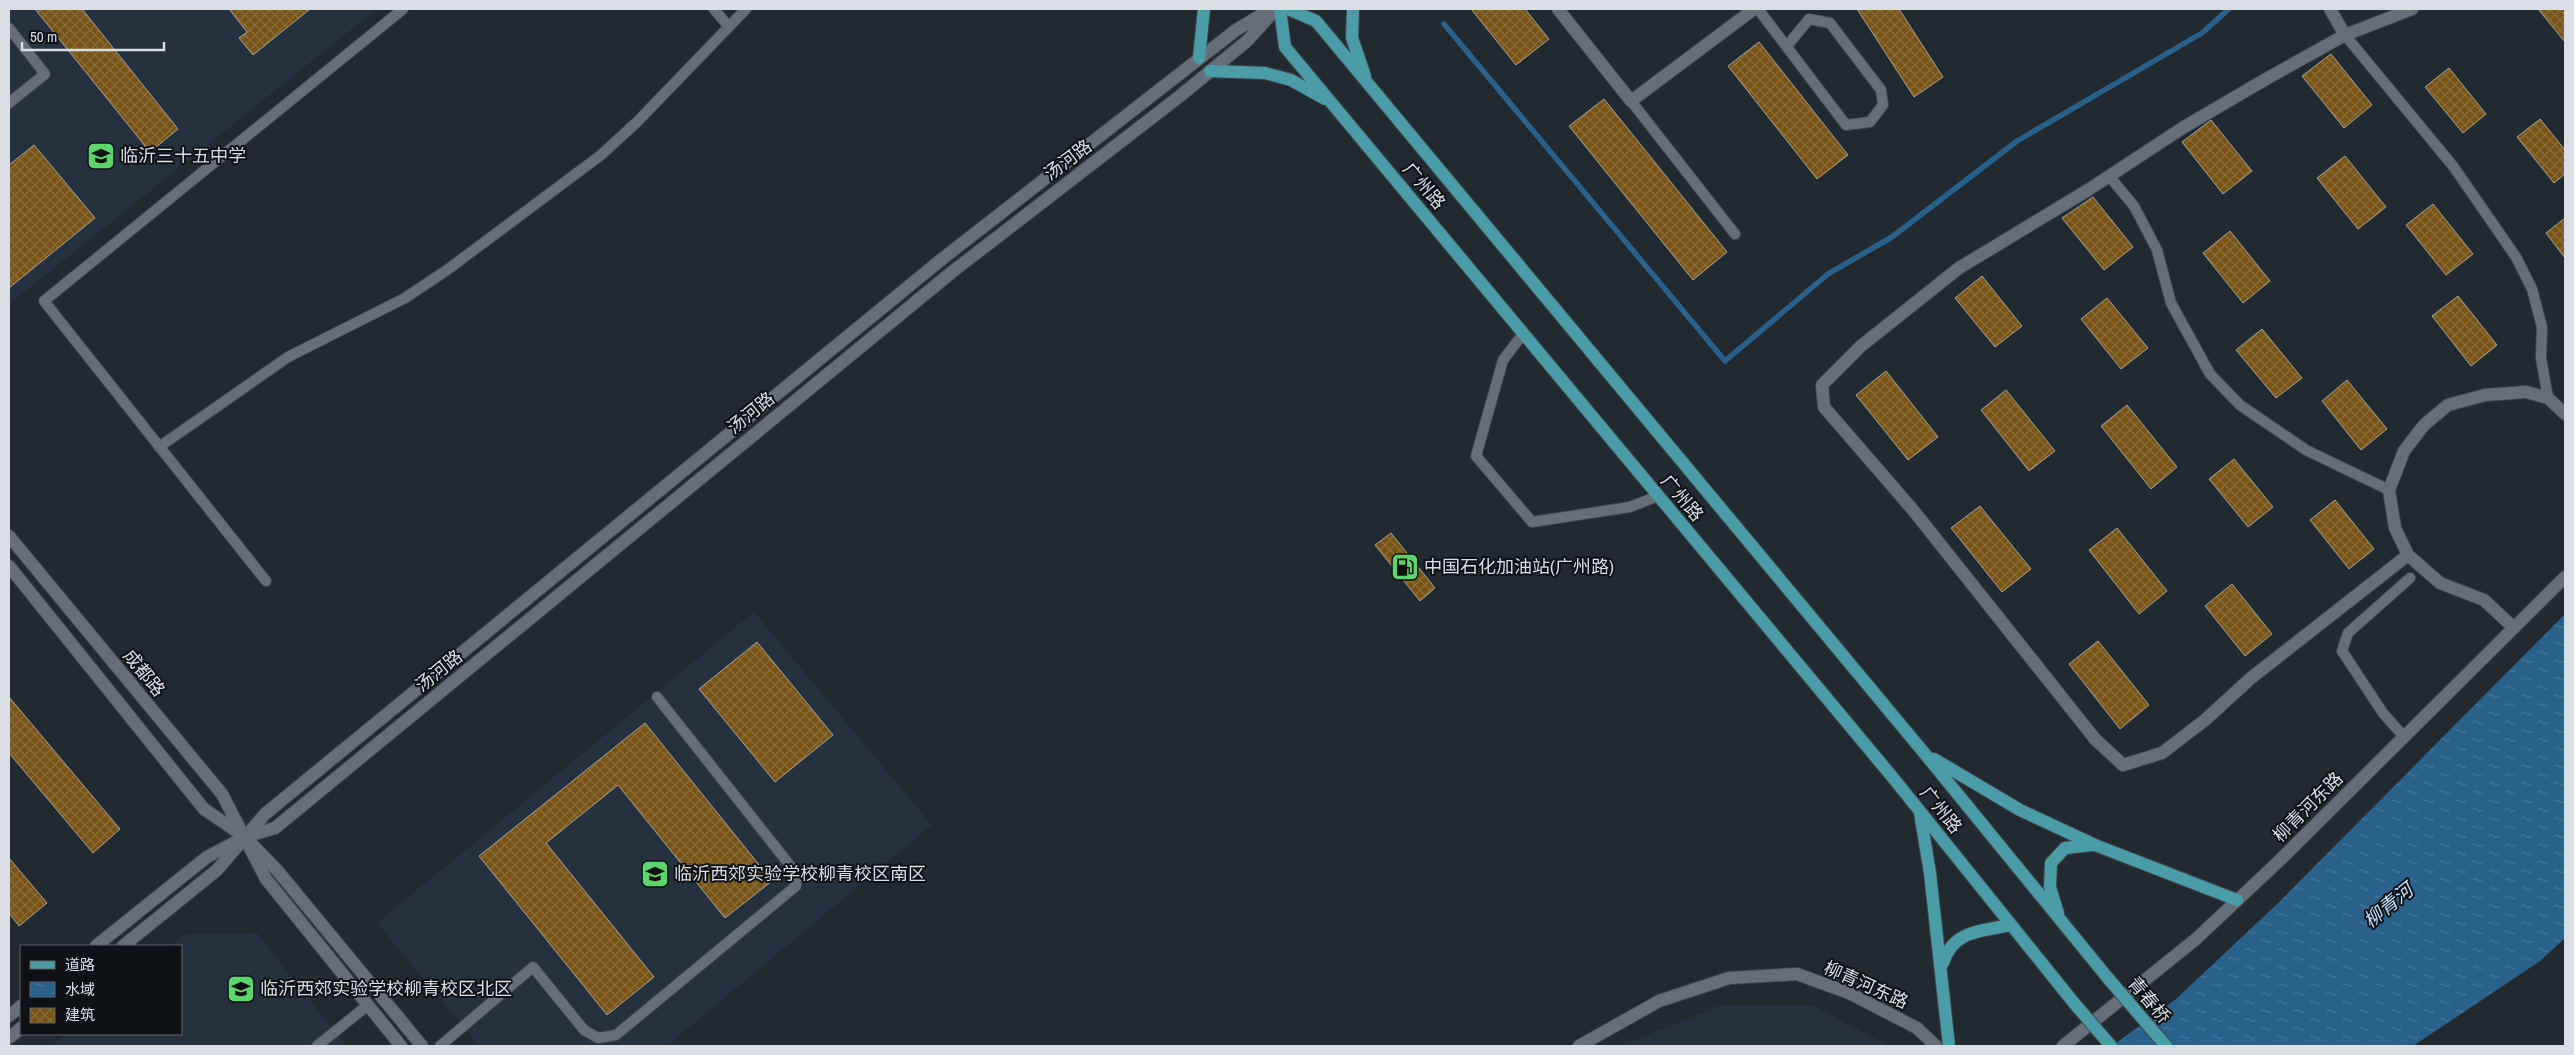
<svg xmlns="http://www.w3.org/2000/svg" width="2574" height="1055" viewBox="0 0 2574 1055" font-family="'Archivo Narrow','Noto Sans SC',sans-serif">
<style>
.built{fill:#25313e}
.water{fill:url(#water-ripples)}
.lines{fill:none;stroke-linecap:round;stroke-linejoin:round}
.stream{stroke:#2a618a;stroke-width:5.5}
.building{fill:url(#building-cross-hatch);stroke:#a9a195}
.lane-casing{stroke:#40474e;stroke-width:12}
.street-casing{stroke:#40474e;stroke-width:14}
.secondary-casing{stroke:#40474e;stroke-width:14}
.primary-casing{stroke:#40474e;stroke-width:14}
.lane{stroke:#666f79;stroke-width:10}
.street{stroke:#666f79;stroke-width:12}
.secondary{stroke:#666f79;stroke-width:12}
.primary{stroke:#4a9ca7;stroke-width:12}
.primary-bridge-casing{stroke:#40474e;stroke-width:14;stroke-linecap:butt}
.primary-bridge{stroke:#4a9ca7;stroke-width:12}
.labels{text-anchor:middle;stroke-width:4;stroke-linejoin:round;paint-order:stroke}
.poi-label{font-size:18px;fill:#dadfe5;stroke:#0e1115;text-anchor:start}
.street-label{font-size:18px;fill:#dadfe5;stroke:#0e1115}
.water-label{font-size:19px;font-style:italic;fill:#c3e1fa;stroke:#0e1115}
</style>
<defs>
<pattern id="water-ripples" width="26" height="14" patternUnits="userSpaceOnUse" patternTransform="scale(1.25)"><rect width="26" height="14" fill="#2a618a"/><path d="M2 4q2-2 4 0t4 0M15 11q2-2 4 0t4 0" fill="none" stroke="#48779a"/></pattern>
<pattern id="building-cross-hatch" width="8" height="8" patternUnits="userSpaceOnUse" patternTransform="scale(1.25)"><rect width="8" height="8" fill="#785517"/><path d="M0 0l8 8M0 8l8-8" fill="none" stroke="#8b6d39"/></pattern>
</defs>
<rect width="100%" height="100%" fill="#212931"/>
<path class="built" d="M 9,9 L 377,9 L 9,304 Z
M 754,612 L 932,825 L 667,1046 L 479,1046 L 377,923 Z
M 257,933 L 346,1046 L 51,1046 L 65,1034 L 181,1034 L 181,946 L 170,946 L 184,934 Z
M 1721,1005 L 1812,1005 L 1890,1046 L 1620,1046 Z"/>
<path class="water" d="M 2565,614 L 2565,938 L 2540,961 L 2413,1046 L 2112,1046 L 2176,999 L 2276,905 Z"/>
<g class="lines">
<path class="stream" d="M 1444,24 L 1725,361 L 1828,274 L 1892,237 L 2017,141 L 2202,33 L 2229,9"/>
</g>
<path class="building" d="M 35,9 L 82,9 L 178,129 L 150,152 Z
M 229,9 L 310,9 L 253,55 L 239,38 L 247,32 Z
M 1471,9 L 1525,9 L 1549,39 L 1516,65 Z
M 1857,9 L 1899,9 L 1943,77 L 1914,97 Z
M 2538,9 L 2565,9 L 2565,42 Z
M 1759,42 L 1848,155 L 1817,179 L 1728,66 Z
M 2331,54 L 2372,105 L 2344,128 L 2302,76 Z
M 2449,68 L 2486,114 L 2463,133 L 2425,87 Z
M 1604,99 L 1727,252 L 1693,280 L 1569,126 Z
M 2540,119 L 2565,150 L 2565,174 L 2554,183 L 2517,137 Z
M 2211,120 L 2252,171 L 2223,194 L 2182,142 Z
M 34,145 L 95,218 L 9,288 L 9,165 Z
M 2345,156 L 2386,207 L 2358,229 L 2317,178 Z
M 2093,197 L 2133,247 L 2104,270 L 2062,218 Z
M 2433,204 L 2473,254 L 2446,275 L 2406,225 Z
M 2565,218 L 2565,258 L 2546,233 Z
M 2230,231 L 2270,281 L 2243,303 L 2203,253 Z
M 1982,276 L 2022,326 L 1995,347 L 1955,298 Z
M 2458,296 L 2497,345 L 2471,366 L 2432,316 Z
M 2107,298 L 2148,348 L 2121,369 L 2081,319 Z
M 2262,329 L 2302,378 L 2276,398 L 2236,350 Z
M 1886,371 L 1938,437 L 1908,460 L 1856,395 Z
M 2347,380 L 2387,429 L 2361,450 L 2322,401 Z
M 2006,390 L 2055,451 L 2029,471 L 1981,410 Z
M 2127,405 L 2177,467 L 2151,489 L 2101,426 Z
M 2234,459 L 2273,507 L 2248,527 L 2209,479 Z
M 2335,500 L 2374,549 L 2349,569 L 2310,520 Z
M 1980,506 L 2031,569 L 2002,592 L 1951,528 Z
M 2117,528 L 2167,591 L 2139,614 L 2089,550 Z
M 1391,533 L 1435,588 L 1420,601 L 1375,545 Z
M 2232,584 L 2272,634 L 2245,656 L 2205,606 Z
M 2098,641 L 2149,705 L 2120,729 L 2069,664 Z
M 757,642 L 833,735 L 775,782 L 699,689 Z
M 9,697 L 120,829 L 93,853 L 9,753 Z
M 645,723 L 772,881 L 725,918 L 618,785 L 546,843 L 654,977 L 607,1015 L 479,856 Z
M 9,858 L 47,903 L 19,926 L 9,913 Z"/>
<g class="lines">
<g class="lane-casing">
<path id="lane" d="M 714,9 L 729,27
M 1758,9 L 1846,125 L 1870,122 L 1883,105 L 1881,90 L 1830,23 L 1809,19 L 1787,46
M 9,28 L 45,74 L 9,103
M 2345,35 L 2453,166 L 2516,257 L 2532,289 L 2542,327 L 2541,358 L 2548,398
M 1631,101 L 1735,234
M 2109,176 L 2134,206 L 2157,250 L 2171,303 L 2210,374 L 2240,405 L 2306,450 L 2389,490
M 1523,334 L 1503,360 L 1476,456 L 1532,522 L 1630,507 L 1658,496
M 159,447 L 288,357 L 405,298 L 447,270 L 601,155 L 637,122 L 746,9
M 266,581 L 44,301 L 403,9
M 2404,737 L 2383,713 L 2342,651 L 2348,633 L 2410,578
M 317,1046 L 368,1005
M 440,1046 L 533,967 L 584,1030 L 598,1038 L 616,1035 L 796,886 L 796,873 L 657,697"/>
</g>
<g class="street-casing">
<path id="street" d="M 1558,9 L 1631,101 L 1754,9
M 2330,9 L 2345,35
M 2412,9 L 2345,35 L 2266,79 L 2184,127 L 2088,190 L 1959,268 L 1861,346 L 1822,385 L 1824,407 L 1913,510 L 2095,739 L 2123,765 L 2162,753 L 2205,720 L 2251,678 L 2408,555 L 2440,583 L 2484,600 L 2514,628
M 2408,555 L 2395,528 L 2389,490 L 2404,451 L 2424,425 L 2448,405 L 2485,395 L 2526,392 L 2548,398 L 2565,414
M 1579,1046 L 1659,1001 L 1729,978 L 1797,974 L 1849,993 L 1917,1028 L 1936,1046
M 2063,1046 L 2196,939 L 2280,860 L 2565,577"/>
</g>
<g class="secondary-casing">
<path id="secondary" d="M 9,536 L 222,794 L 266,879 L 401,1046
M 9,566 L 204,809 L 245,837 L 277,870 L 422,1046
M 96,946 L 207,857 L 245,837 L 275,828 L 952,272 L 1180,96 L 1247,41 L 1276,9
M 123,946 L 217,870 L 265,814 L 942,259 L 1236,30 L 1268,11
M 9,1016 L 21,1006
M 9,1038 L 21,1028"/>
</g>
<g class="primary-casing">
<path id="primary" d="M 1280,9 L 1285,47 L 1894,779 L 2074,1003
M 1288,9 L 1316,21 L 1925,754 L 2107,977
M 1353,9 L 1352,38 L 1365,76
M 1199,58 L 1204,9
M 1210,71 L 1265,73 L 1291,80 L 1325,99
M 1934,759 L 2020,810 L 2095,845 L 2237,900
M 1920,813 L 1930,873 L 1949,1046
M 2058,913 L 2050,887 L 2051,863 L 2065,848 L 2093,845
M 1943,963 C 1953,930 1982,931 2011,925"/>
</g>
<use href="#lane" class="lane"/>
<use href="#street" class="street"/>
<use href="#secondary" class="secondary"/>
<use href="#primary" class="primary"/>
<g class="primary-bridge-casing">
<path id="primary-bridge" d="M 2107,977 L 2166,1046
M 2074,1003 L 2111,1046"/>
</g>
<use href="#primary-bridge" class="primary-bridge"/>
</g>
<defs>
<g id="school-square" transform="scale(1.4375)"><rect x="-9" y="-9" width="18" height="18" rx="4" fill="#5cd56d" stroke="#0e1115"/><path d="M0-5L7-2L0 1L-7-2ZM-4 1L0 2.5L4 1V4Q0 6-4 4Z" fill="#111"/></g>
<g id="fuel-square" transform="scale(1.4375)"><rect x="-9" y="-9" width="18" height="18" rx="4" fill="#5cd56d" stroke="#0e1115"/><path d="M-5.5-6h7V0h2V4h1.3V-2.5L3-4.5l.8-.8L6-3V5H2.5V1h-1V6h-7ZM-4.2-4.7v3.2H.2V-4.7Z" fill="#111"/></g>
</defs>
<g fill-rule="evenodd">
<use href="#school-square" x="101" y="156"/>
<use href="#fuel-square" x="1405" y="567"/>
<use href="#school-square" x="655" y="874"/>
<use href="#school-square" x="241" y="989"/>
</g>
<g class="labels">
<g class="poi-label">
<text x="120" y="162">临沂三十五中学</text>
<text x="1424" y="573">中国石化加油站(广州路)</text>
<text x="674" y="880">临沂西郊实验学校柳青校区南区</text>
<text x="260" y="995">临沂西郊实验学校柳青校区北区</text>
</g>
<g class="street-label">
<text transform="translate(1068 160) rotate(-37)" y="6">汤河路</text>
<text transform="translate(1424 186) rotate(50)" y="6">广州路</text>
<text transform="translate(751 413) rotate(-39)" y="6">汤河路</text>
<text transform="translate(1682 498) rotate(50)" y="6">广州路</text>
<text transform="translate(439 671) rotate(-39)" y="6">汤河路</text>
<text transform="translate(144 673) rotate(51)" y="6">成都路</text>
<text transform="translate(2308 807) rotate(-45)" y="6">柳青河东路</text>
<text transform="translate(1941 810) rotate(51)" y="6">广州路</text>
<text transform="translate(1866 985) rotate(24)" y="6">柳青河东路</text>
<text transform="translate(2149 1000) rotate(50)" y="6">青春桥</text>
</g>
<g class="water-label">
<text transform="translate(2388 905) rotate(-39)" y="7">柳青河</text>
</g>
</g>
<rect width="2574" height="1055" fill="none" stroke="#dadfe5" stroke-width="20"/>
<rect x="20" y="945" width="162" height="90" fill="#0e1115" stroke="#606368"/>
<rect x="30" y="961" width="25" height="8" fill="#4a9ca7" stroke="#606368"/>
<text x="65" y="970" font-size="15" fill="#dadfe5">道路</text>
<rect x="30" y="982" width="25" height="15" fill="url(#water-ripples)" stroke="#606368"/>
<text x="65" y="995" font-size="15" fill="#dadfe5">水域</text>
<rect x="30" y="1008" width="25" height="15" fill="url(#building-cross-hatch)" stroke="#606368"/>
<text x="65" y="1020" font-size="15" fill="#dadfe5">建筑</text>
<path d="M22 42v8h142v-8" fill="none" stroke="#dadfe5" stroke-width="2.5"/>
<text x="30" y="42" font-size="15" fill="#dadfe5" stroke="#0e1115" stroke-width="4" paint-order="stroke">50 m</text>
</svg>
